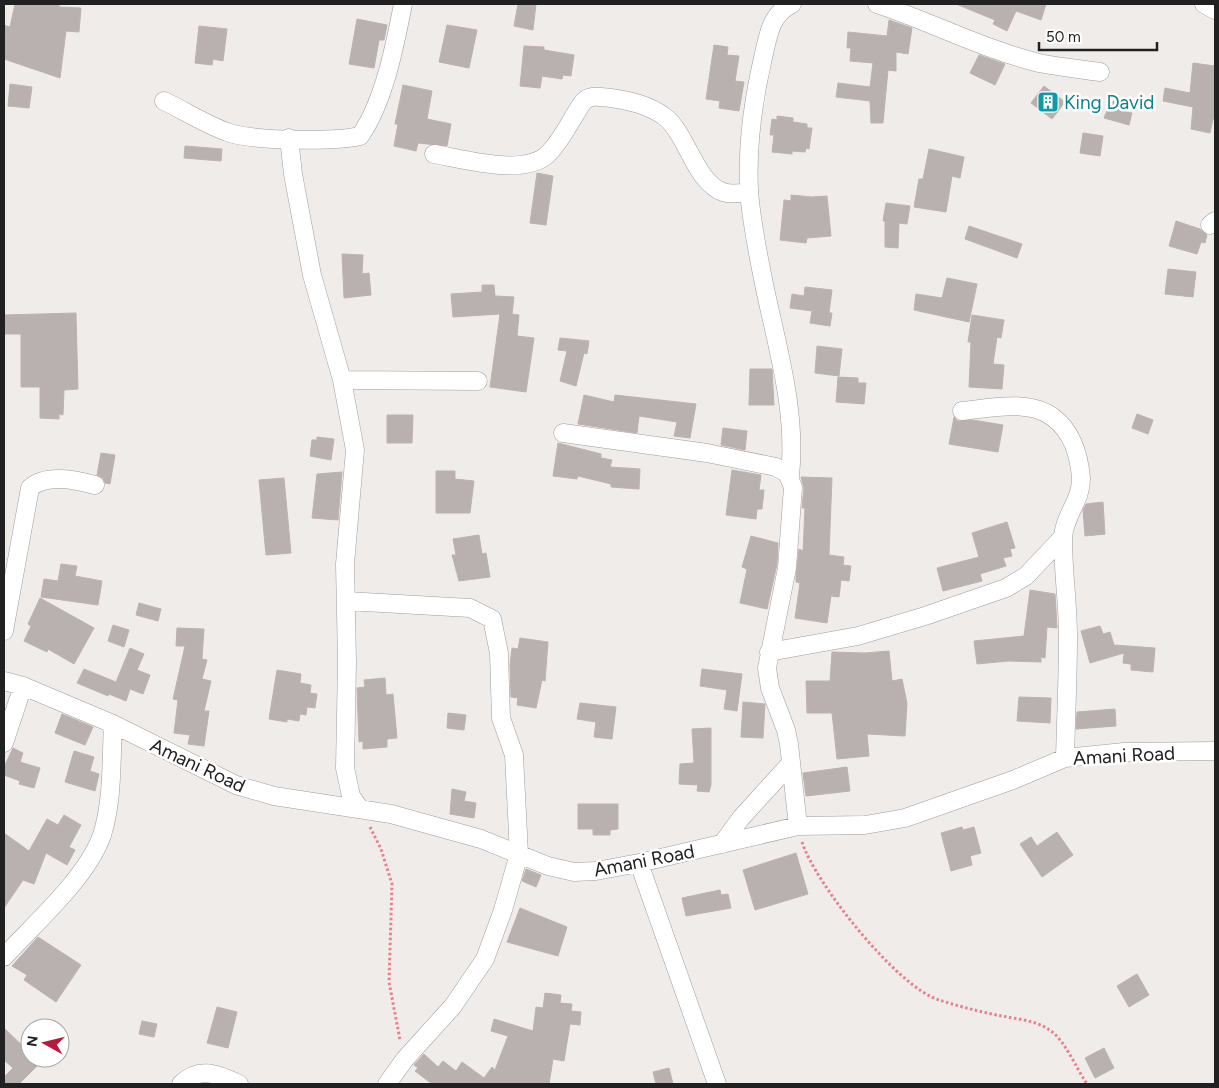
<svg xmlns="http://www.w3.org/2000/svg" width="1219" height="1088" viewBox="0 0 1219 1088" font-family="Figtree,sans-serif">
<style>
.building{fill:#b9b1af;stroke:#c0b1ad}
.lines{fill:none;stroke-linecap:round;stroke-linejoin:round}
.street-casing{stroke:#9e9e9e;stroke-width:19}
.path{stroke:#e9818b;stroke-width:3;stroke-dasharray:2.5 2.5;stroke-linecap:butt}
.street{stroke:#fff;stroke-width:18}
.labels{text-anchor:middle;stroke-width:5;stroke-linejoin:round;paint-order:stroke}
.culture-label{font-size:19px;fill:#0d838f;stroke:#fff;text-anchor:start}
.street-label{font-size:19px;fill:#212121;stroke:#fff}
</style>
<rect width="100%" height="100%" fill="#f0ece9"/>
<path class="building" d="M 15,4 L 59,4 L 59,7 L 81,8 L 79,32 L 66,31 L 60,78 L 4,59 L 4,25 L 10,27 Z
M 518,4 L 536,4 L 533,30 L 514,26 Z
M 956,4 L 1046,4 L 1041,20 L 1016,11 L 1007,31 L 993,24 L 995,20 Z
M 357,19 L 387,25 L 384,40 L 379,40 L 374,68 L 349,64 Z
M 889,20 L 912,28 L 908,54 L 896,52 L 896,71 L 888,70 L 883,123 L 871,123 L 870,101 L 836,97 L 838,83 L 870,87 L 873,63 L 850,61 L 851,48 L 847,48 L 848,32 L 887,36 Z
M 447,25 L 477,30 L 469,68 L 439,62 Z
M 199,26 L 227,29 L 223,61 L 213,59 L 212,65 L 195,63 Z
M 714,45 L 728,47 L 727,55 L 739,56 L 735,81 L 744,82 L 739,111 L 719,108 L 720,101 L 706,99 Z
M 524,46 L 544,47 L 544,50 L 574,55 L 571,76 L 563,75 L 562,79 L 542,76 L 540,88 L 520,86 Z
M 979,55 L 1005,64 L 995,85 L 970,73 Z
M 1193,63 L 1215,66 L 1215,119 L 1213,119 L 1210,133 L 1191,129 L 1193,107 L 1163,101 L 1165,88 L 1190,93 Z
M 10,84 L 32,87 L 29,108 L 8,106 Z
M 403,85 L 432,91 L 427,119 L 451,124 L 447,146 L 418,143 L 416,151 L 394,146 L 398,124 L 395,124 Z
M 1044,86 L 1065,102 L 1052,119 L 1031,103 Z
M 1111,101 L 1126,104 L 1124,111 L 1132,113 L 1129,125 L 1104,118 Z
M 777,116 L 793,118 L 793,122 L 807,124 L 807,128 L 812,128 L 809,149 L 806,148 L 805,152 L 792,151 L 792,154 L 772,152 L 774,135 L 770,135 L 772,119 L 777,120 Z
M 1083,133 L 1103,136 L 1100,156 L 1080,153 Z
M 185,146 L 222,149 L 221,161 L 184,158 Z
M 929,149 L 964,157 L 960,178 L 952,176 L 946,212 L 914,207 L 919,179 L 923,179 Z
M 537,173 L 553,176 L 546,225 L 530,223 Z
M 791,195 L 812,197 L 827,196 L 831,236 L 807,238 L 806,243 L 780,240 L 784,200 L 791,201 Z
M 886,203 L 910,206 L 907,224 L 899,223 L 898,248 L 885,247 L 885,221 L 883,221 Z
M 1176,221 L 1200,229 L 1207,235 L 1205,243 L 1201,242 L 1197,254 L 1169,246 Z
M 969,226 L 1022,244 L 1017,258 L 965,239 Z
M 342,254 L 363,255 L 362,274 L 369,273 L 371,295 L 344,298 Z
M 1168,269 L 1196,272 L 1193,297 L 1165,294 Z
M 947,278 L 977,284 L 969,322 L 914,310 L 916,294 L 942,298 Z
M 482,285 L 494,285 L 495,296 L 514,297 L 512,314 L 519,315 L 517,336 L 534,338 L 526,392 L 490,387 L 500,314 L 453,317 L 451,294 L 482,292 Z
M 805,287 L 832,290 L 829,313 L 832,313 L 830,326 L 810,323 L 812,311 L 790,308 L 792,294 L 804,296 Z
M 76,313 L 78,389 L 64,390 L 63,415 L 59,414 L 59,419 L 40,418 L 40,387 L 21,387 L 21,334 L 4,334 L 4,315 Z
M 972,315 L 1004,320 L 1001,338 L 997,337 L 993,364 L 1004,365 L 1002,389 L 969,387 L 971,342 L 968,342 Z
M 560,338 L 589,341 L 587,354 L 584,353 L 576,386 L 560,381 L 567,351 L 558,350 Z
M 817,346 L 842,349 L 839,376 L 815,373 Z
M 750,369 L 772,369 L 774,405 L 749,405 Z
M 838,377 L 858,378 L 858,383 L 866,383 L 864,404 L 836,402 Z
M 584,395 L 614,402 L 615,395 L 696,404 L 690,438 L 674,436 L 677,422 L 639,416 L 637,433 L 578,424 Z
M 1137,414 L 1153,420 L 1148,434 L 1132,428 Z
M 387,415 L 413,415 L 412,443 L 387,443 Z
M 954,417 L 958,421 L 973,420 L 1003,425 L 998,452 L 949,444 Z
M 723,428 L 747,431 L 745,450 L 721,445 Z
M 317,437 L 334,439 L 331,460 L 310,456 L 312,440 L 317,440 Z
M 558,443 L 601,454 L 601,458 L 612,460 L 610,467 L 640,469 L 639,489 L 611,487 L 611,484 L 578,476 L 577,479 L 553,476 Z
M 101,453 L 115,455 L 110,484 L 105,483 L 103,478 L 97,475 Z
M 732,470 L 761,475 L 759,490 L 764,490 L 762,509 L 757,509 L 756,519 L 726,515 Z
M 436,471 L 455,471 L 455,479 L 474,481 L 470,513 L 436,513 Z
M 342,472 L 338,520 L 312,518 L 317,474 Z
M 801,477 L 832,478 L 829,555 L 844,557 L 843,565 L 851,566 L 849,581 L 841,580 L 839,597 L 831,596 L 827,623 L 795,618 L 800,583 L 796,582 L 796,577 L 799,549 L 803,551 L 805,508 L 802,508 L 804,488 Z
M 284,478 L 291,553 L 266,555 L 259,480 Z
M 1103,502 L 1105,534 L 1085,536 L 1083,510 L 1086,504 Z
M 1007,522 L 1015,548 L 1010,549 L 1012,556 L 1003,558 L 1006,566 L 980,574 L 982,581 L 943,591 L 937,568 L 979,557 L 972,533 Z
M 479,535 L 482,554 L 486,553 L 490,577 L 459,581 L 452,555 L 456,555 L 453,539 Z
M 751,536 L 778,543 L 777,564 L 767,609 L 740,603 L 747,569 L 742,567 Z
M 61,564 L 77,566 L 75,576 L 102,581 L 98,605 L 41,597 L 44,579 L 58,581 Z
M 1030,590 L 1055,594 L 1057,628 L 1047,627 L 1045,658 L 1041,657 L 1041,662 L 1008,661 L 977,664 L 974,641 L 1024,636 Z
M 40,598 L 94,628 L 74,664 L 48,649 L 47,652 L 24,641 L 31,626 L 28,624 Z
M 139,603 L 161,609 L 158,621 L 136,615 Z
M 113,625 L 129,630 L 124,647 L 108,641 Z
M 1100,626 L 1103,634 L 1110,632 L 1114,645 L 1155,648 L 1153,672 L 1131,670 L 1131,664 L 1123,663 L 1124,653 L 1090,663 L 1081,631 Z
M 177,628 L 204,629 L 202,659 L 207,660 L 202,679 L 211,681 L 204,711 L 209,711 L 204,746 L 188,744 L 190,735 L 174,733 L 178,700 L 173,699 L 185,646 L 176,646 Z
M 520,638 L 548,642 L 545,681 L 542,680 L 536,708 L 517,705 L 518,698 L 511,697 L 510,665 L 512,648 L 518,649 Z
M 130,648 L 144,654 L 137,670 L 150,675 L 143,694 L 130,689 L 126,701 L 109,694 L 108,696 L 77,683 L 84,669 L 116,682 Z
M 889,651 L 892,681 L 902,679 L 907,703 L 905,736 L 867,734 L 869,756 L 837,759 L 832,713 L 807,713 L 806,681 L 830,681 L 832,652 L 865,653 Z
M 702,669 L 742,674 L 737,711 L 724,709 L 727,690 L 700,686 Z
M 277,670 L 301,674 L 300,683 L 311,685 L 310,693 L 317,694 L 315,708 L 307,707 L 306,715 L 300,714 L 299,721 L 287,719 L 287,722 L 269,719 Z
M 385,678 L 386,695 L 393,694 L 397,738 L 387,739 L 387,747 L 363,749 L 363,741 L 359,742 L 357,688 L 365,687 L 364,680 Z
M 1019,697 L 1051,698 L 1050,723 L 1017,721 Z
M 743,702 L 765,704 L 763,738 L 741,737 Z
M 580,703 L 616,707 L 612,739 L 594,737 L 596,722 L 577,719 Z
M 1115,709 L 1116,726 L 1076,729 L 1077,712 Z
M 448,713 L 466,715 L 464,730 L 447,728 Z
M 62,714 L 93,727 L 85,745 L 55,733 Z
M 711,728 L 711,785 L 709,792 L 697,791 L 698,785 L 679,784 L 680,764 L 694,763 L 692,729 Z
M 13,748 L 23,753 L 20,762 L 40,768 L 34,788 L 19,784 L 20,781 L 4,775 L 4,767 Z
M 74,751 L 94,757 L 90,771 L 99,774 L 95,791 L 65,782 Z
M 847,767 L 850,791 L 806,796 L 803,773 Z
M 452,789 L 466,792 L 464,801 L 476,803 L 474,818 L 450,814 Z
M 578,804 L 618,804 L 618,829 L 610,830 L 610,835 L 593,835 L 593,829 L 578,829 Z
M 64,815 L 81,825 L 69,847 L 75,850 L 67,865 L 46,853 L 34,884 L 23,880 L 4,908 L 4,833 L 29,851 L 47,819 L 58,825 Z
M 962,827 L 963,830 L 974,827 L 981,853 L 970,856 L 972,865 L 951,871 L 941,833 Z
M 1057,832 L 1073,855 L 1042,877 L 1020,844 L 1031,837 L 1037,846 Z
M 796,853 L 808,894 L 755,910 L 743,870 Z
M 526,869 L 541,875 L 536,887 L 522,881 Z
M 720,890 L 721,895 L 728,894 L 731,908 L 686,916 L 682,898 Z
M 520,908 L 567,927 L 558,956 L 507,942 Z
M 38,937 L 81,965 L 56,1002 L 24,980 L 27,975 L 12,966 Z
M 1137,974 L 1149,995 L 1129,1007 L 1117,986 Z
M 545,993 L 561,995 L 560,1003 L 572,1004 L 571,1011 L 581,1012 L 580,1025 L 570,1024 L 564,1061 L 553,1059 L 549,1084 L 432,1084 L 415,1071 L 418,1068 L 414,1065 L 424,1054 L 438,1067 L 443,1061 L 456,1071 L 462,1062 L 484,1078 L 492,1067 L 495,1070 L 508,1036 L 491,1031 L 494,1019 L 533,1031 L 536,1007 L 543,1008 Z
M 217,1007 L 237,1012 L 228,1048 L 207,1043 Z
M 142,1021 L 157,1024 L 154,1037 L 139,1034 Z
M 4,1028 L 30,1053 L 30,1058 L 45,1058 L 19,1084 L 4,1084 L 4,1077 L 13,1068 L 4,1060 Z
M 1104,1048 L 1114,1068 L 1095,1078 L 1085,1058 Z
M 669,1068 L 673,1084 L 656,1084 L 653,1072 Z"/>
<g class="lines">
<g class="street-casing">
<path id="street" d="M 877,4 C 931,22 983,49 1039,63 C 1059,67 1079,69 1100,72
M 1204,4 L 1215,10
M 164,101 C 185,111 205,124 227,132 C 250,141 335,142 360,136 C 384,102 395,45 403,4
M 289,138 L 293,174 L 312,275 L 342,380 L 355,450 L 345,564 L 347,662 L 345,768 L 351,796 L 360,809
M 434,154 C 464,159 524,177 548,154 C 563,139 571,119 583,102 C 590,94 601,97 611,98 C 631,101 649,105 665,117 C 687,134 695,182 723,192 C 731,195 741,193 749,192
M 1210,225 L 1215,221
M 342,380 L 478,381
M 962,411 C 991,408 1030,399 1054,418 C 1073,433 1079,455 1081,478 C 1082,500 1063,517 1063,539 C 1063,571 1068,604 1068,637 C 1068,677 1066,718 1065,758
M 563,433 L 707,453 L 776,467 L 787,473 L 793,487 L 787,568 L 767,668 L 770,688 L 786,730 L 789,744 L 798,826
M 790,476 C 797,411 777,347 764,284 C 758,254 751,221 749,190 C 747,147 753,101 763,58 C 768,37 770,14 792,4
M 346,601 L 470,608 L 492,619 L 499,653 L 501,718 L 514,755 L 519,854 L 503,910 L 485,959 L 453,1006 L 405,1059 L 387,1084
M 4,631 L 30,488 C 46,473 76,480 95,485
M 769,652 L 858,636 L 925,616 L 1006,588 L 1026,576 L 1063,537
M 4,681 L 23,686 L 113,724 L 236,785 L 274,796 L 391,814 L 481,839 L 548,866 L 574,872 L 596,871 L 639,863 L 798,826 L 865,825 L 905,818 L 1013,780 L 1065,758 L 1124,752 L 1215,751
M 4,743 L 23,686
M 722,844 L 741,818 L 791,763
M 639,863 L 717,1084
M 4,957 C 34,924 87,878 102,835 C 113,800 111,761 113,724
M 181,1084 C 200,1066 218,1074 239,1084"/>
</g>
<path class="path" d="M 370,827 L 381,849 L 392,884 L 389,982 L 400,1040
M 802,842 C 815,883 897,987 939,1000 C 958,1006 977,1011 997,1015 C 1015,1019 1037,1020 1051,1031 C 1066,1042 1076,1068 1087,1084"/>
<use href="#street" class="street"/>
</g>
<defs>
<g id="building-square" transform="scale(1.125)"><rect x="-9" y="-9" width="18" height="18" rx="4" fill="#0f9aa8" stroke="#fff"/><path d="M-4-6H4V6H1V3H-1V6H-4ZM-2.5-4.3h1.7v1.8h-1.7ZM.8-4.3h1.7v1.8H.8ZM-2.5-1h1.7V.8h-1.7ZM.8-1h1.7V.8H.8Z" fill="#fff"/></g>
</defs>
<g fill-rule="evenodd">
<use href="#building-square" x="1048" y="102"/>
</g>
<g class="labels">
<g class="culture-label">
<text x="1064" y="109">King David</text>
</g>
<g class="street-label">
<text transform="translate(1124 755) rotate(-3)" y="7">Amani Road</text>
<text transform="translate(198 765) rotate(25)" y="7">Amani Road</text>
<text transform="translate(644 860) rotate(-11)" y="7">Amani Road</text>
</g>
</g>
<rect width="1219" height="1088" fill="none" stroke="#212121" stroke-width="10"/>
<g transform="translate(45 1043) rotate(278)"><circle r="24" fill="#ffffff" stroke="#a6a6a6"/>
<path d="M0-4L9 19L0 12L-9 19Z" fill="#b91939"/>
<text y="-8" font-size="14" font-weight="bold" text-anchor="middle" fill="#212121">N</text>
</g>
<path d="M1039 42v8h118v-8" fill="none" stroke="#212121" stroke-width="2.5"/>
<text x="1046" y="42" font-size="15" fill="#212121" stroke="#ffffff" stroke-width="4" paint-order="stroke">50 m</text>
</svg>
